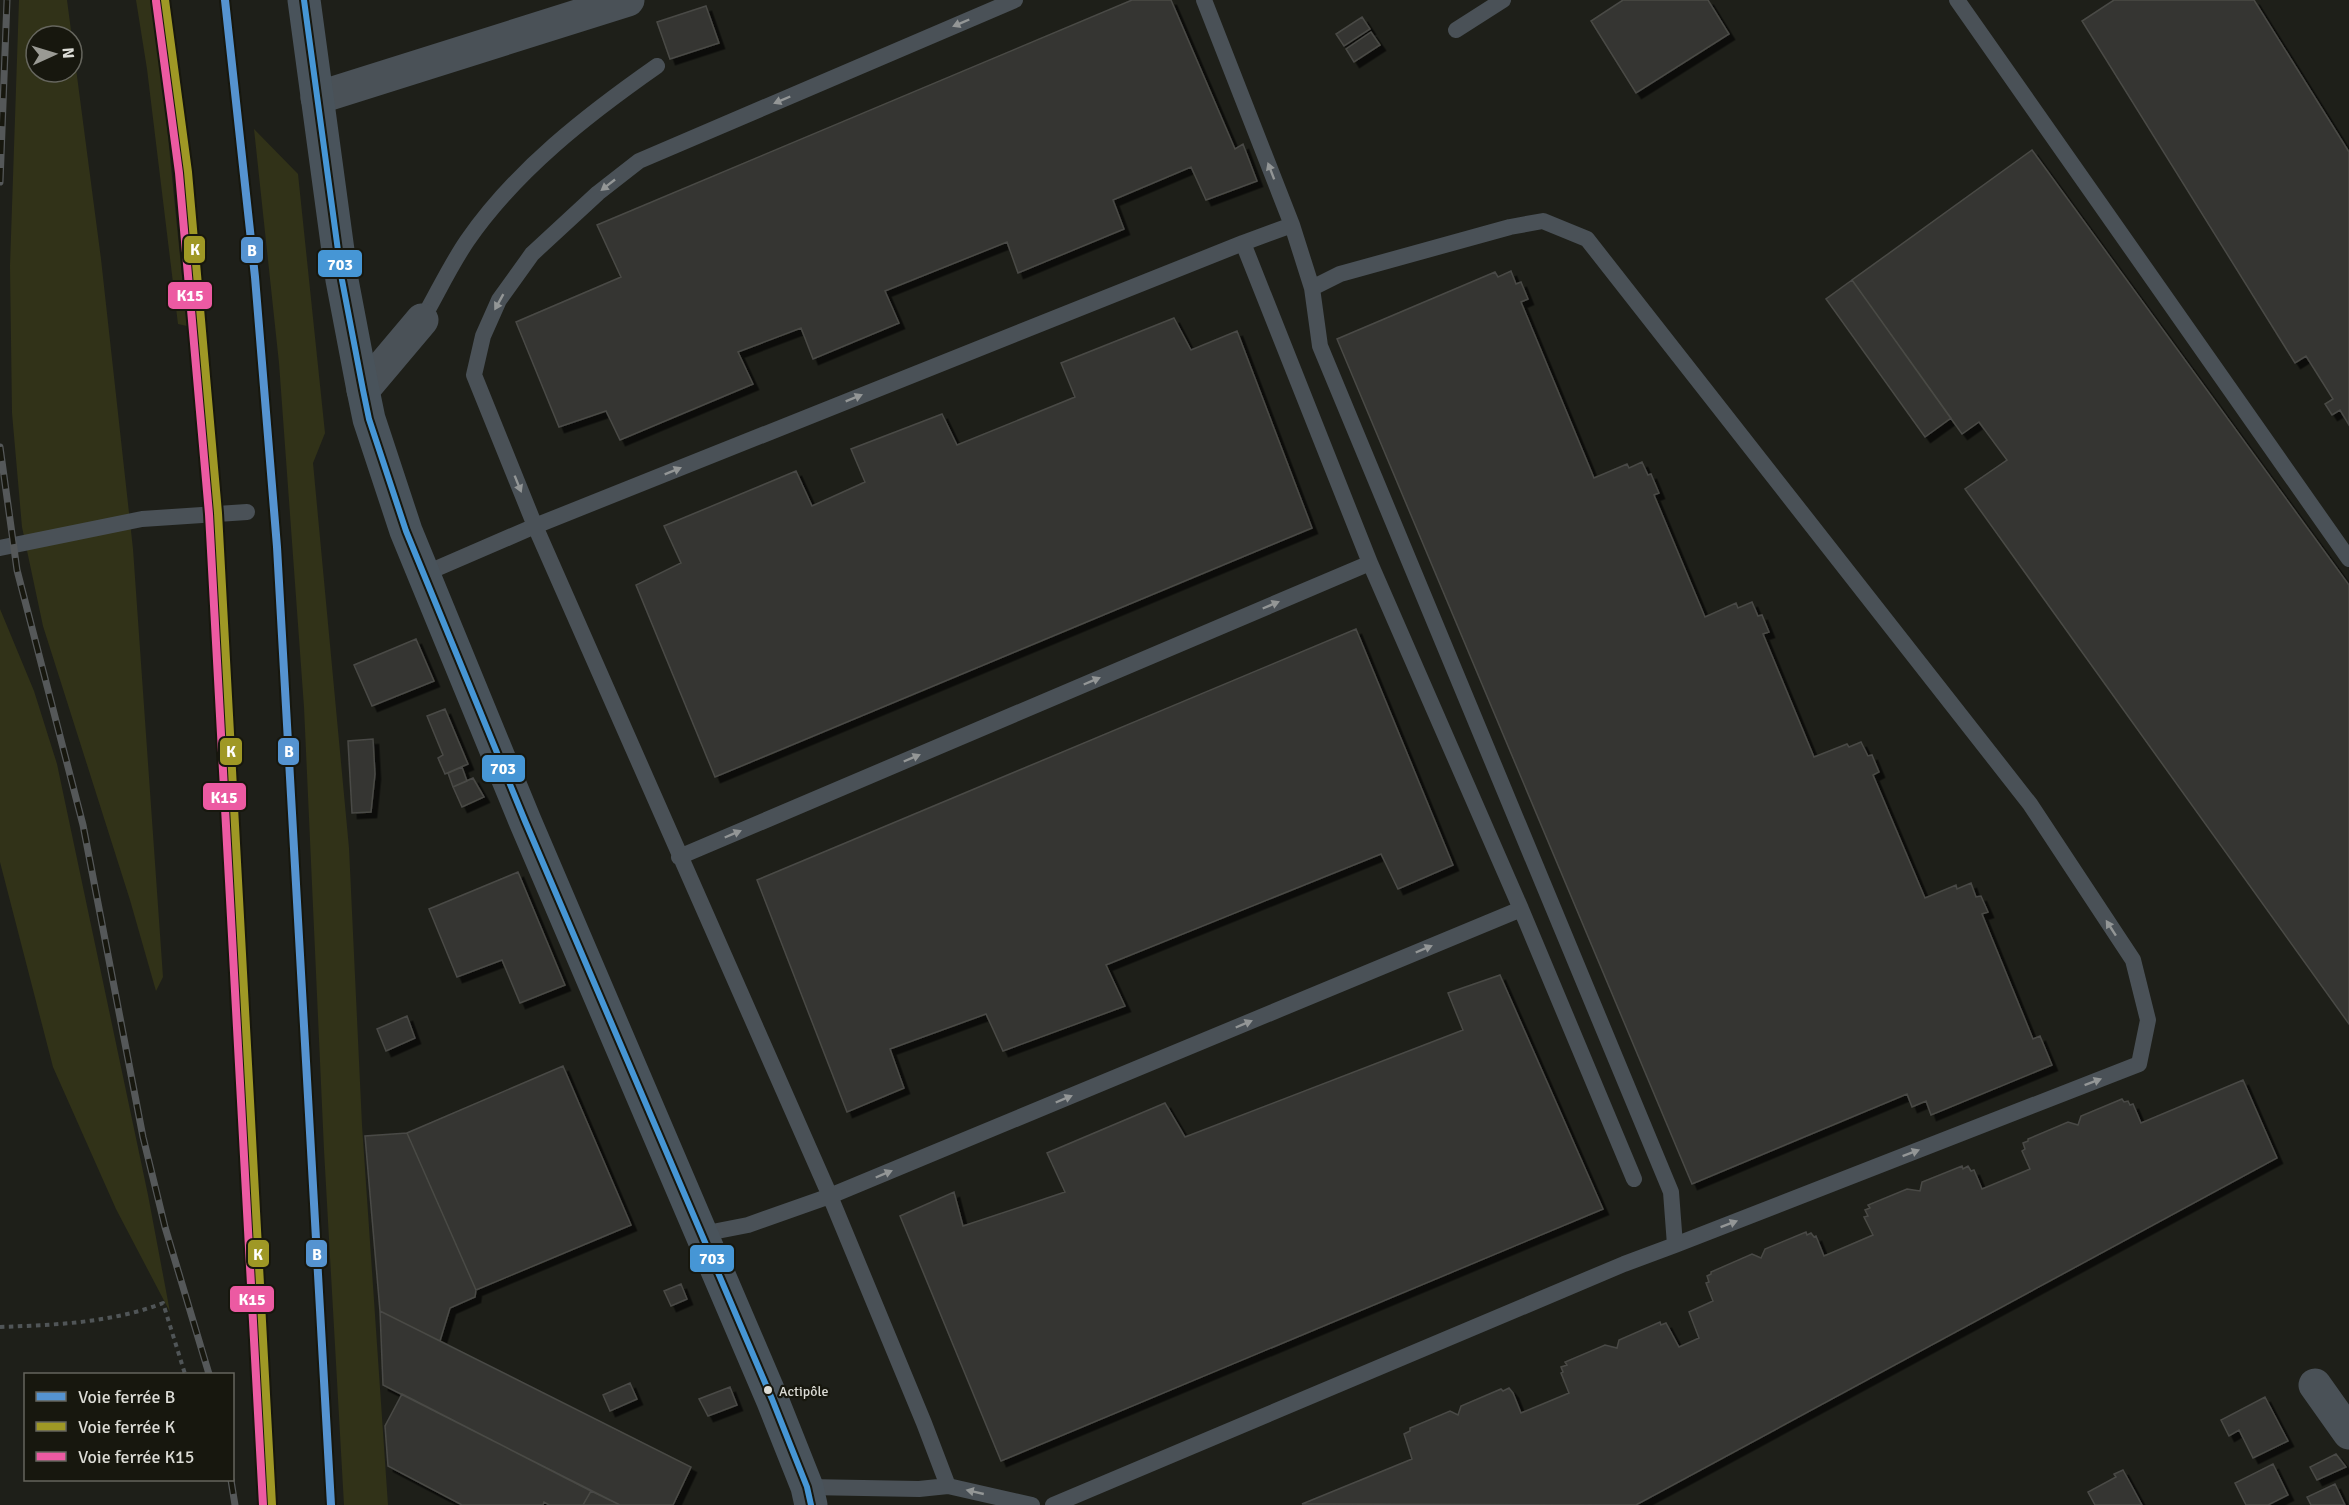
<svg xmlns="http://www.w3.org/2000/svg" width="2349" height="1505" viewBox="0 0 2349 1505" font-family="Signika,sans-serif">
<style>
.green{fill:#313218;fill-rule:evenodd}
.building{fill:#353631;stroke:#4a4a46;stroke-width:1.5;filter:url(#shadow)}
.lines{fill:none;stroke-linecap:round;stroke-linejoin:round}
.path{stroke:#505557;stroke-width:4;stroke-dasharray:4.5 4.5;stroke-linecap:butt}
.lane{stroke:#4a5157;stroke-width:16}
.street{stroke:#4a5157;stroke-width:33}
.secondary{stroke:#49535b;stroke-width:33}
.rail-casing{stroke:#555859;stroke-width:7}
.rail{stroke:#17170e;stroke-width:4.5;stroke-dasharray:14;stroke-linecap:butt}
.bus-1-casing{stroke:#17170e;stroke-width:10}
.bus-1{stroke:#4696d5;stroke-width:6}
.rail-1-casing{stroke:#17170e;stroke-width:12}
.rail-2-casing{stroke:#17170e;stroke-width:12}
.rail-3-casing{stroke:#17170e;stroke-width:12}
.rail-1{stroke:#5593d0;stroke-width:8}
.rail-2{stroke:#9f9825;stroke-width:8}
.rail-3{stroke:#ec5aa2;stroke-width:8}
.oneway{fill:#939696}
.bus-dot{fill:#dcdcd6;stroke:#17170e;stroke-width:2}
.labels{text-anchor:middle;stroke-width:4.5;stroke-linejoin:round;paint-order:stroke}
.bus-label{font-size:14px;fill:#dcdcd6;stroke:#17170e;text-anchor:start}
.line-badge{stroke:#17170e;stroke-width:2}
.badge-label{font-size:16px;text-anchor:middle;font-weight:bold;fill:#fff}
</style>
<defs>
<filter id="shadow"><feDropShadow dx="5.5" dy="5.5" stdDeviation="0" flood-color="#0009"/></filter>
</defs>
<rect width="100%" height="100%" fill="#1e1f19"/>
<path class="green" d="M 19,0 L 67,0 L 101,259 L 133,549 L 163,977 L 156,991 L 130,900 L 43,626 L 22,527 L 12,413 L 10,266 ZM 36,36 L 72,36 L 72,72 L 36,72 Z
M 136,0 L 152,0 L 160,57 L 187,326 L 178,324 L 147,69 Z
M 254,129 L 298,174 L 325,433 L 313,463 L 349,848 L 362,1125 L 388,1505 L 344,1505 L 324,1150 L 304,707 L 279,363 Z
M 0,609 L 34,691 L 57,764 L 148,1195 L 170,1312 L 116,1209 L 53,1067 L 0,862 Z"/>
<path class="building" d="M 1132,0 L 1171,0 L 1235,149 L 1243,144 L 1257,181 L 1206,200 L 1191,167 L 1113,200 L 1124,229 L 1018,273 L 1007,242 L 885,291 L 899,323 L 813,359 L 801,328 L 738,352 L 753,384 L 620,440 L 606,411 L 559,427 L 516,322 L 621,277 L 597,225 Z
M 1623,0 L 1708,0 L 1729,34 L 1636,93 L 1591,21 Z
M 2114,0 L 2254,0 L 2349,152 L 2349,425 L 2340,410 L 2332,415 L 2325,404 L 2333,399 L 2306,356 L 2295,363 L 2082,21 Z
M 706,6 L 719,43 L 670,59 L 657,22 Z
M 1362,17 L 1370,29 L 1344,46 L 1336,34 Z
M 1371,32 L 1380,45 L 1354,62 L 1346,49 Z
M 2032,150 L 2349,585 L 2349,1024 L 1965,489 L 2007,460 L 1979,422 L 1962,434 L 1852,280 Z
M 1511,271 L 1516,284 L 1521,282 L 1528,299 L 1521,302 L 1594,478 L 1627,464 L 1629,468 L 1642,462 L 1648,475 L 1651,474 L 1659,493 L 1654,495 L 1705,617 L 1736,603 L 1738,608 L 1752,602 L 1758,616 L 1762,615 L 1769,632 L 1763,634 L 1814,757 L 1847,744 L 1849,747 L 1861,742 L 1868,756 L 1872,755 L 1879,772 L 1873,775 L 1925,898 L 1956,885 L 1957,889 L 1971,883 L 1976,897 L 1981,896 L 1988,912 L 1982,914 L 2033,1039 L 2040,1036 L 2052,1065 L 1931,1115 L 1926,1101 L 1912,1107 L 1907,1094 L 1692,1184 L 1337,339 L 1495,272 L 1498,277 Z
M 1852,280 L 1951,418 L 1925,437 L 1826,299 Z
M 1174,318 L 1191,350 L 1237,331 L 1312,528 L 715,777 L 636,585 L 681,563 L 664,526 L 796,471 L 812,506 L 865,482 L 851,449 L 942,414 L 957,445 L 1075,397 L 1061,363 Z
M 1356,629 L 1453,865 L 1398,889 L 1381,854 L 1106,965 L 1125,1006 L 1003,1051 L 986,1014 L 890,1049 L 904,1088 L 847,1112 L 757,880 Z
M 416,639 L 434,681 L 372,706 L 354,665 Z
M 445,709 L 468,764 L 445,774 L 438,758 L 443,755 L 427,716 Z
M 373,739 L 375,774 L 371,812 L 352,813 L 348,741 Z
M 462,767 L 467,781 L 453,787 L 448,773 Z
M 473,778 L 484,797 L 462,807 L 453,787 Z
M 518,872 L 565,985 L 520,1003 L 502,960 L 457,977 L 429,909 Z
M 1500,975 L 1603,1209 L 1001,1461 L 900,1216 L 954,1192 L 963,1226 L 1065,1192 L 1047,1153 L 1165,1103 L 1185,1137 L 1463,1030 L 1448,993 Z
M 407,1016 L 415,1038 L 386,1051 L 377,1029 Z
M 563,1066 L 631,1225 L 476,1290 L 407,1133 Z
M 2243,1080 L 2277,1158 L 1636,1505 L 1302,1504 L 1412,1459 L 1404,1434 L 1410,1431 L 1410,1428 L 1450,1411 L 1458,1415 L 1461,1406 L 1501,1389 L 1503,1391 L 1509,1388 L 1513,1393 L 1521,1413 L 1569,1393 L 1561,1373 L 1563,1372 L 1561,1367 L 1567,1365 L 1565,1362 L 1605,1345 L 1617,1348 L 1619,1340 L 1660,1322 L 1661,1325 L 1666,1323 L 1679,1347 L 1699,1338 L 1689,1312 L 1713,1301 L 1706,1283 L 1709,1282 L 1707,1276 L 1711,1274 L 1711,1272 L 1752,1254 L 1761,1258 L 1765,1249 L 1806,1232 L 1807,1235 L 1811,1233 L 1814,1237 L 1816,1236 L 1824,1256 L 1873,1235 L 1864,1217 L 1868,1216 L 1865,1210 L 1870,1208 L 1868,1205 L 1907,1189 L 1920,1191 L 1922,1182 L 1962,1166 L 1963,1169 L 1968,1166 L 1971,1171 L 1974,1170 L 1982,1189 L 2030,1169 L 2022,1151 L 2025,1149 L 2023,1143 L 2028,1141 L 2028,1139 L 2068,1122 L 2078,1125 L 2081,1116 L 2122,1099 L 2124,1102 L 2128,1101 L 2130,1105 L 2133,1104 L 2141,1123 Z
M 407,1133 L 476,1290 L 475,1297 L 450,1308 L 440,1341 L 380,1311 L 365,1136 Z
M 681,1284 L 687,1299 L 671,1306 L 664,1291 Z
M 380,1311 L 691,1467 L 673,1505 L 620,1505 L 383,1385 Z
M 630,1383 L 637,1399 L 610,1411 L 603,1395 Z
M 730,1387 L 737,1405 L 708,1416 L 699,1399 Z
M 402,1394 L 591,1491 L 583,1505 L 549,1505 L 544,1502 L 543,1505 L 462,1505 L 388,1466 L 385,1426 Z
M 2265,1397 L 2288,1441 L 2253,1458 L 2239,1430 L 2229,1436 L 2221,1420 Z
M 2336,1454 L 2346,1467 L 2317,1480 L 2310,1467 Z
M 2273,1464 L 2288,1495 L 2268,1505 L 2246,1505 L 2235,1483 Z
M 2123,1470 L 2142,1505 L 2095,1505 L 2088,1492 L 2116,1477 L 2114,1474 Z
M 2335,1484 L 2345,1505 L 2311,1505 L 2307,1497 Z
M 591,1491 L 620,1505 L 583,1505 Z"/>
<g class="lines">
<path class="path" d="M 0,1327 C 53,1325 112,1323 163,1303 L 185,1374"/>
<path class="lane" d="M 1015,0 L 639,161 L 598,193 L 532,254 L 499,300 L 483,336 L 474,375 L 535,526 L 1243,243 L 1292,225
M 1204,0 L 1292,225 L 1312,288
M 1957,0 L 2349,559
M 1456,30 L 1503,0
M 422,320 C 437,294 450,266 467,241 C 516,170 587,115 657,66
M 0,548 L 142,519 L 247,512
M 424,574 L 535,526 L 830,1196 L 924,1423 L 948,1486
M 679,857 L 1370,563 L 1243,243
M 1521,909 L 1634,1179
M 702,1234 L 748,1225 L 830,1196 L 1521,909 L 1370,563
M 807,1487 L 919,1489 L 948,1486 L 1032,1505
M 1053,1505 L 1624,1264 L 1675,1245 L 2139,1064 L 2148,1020 L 2133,960 L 2030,804 L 1587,239 L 1543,221 L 1510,227 L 1340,274 L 1312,288 L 1320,346 L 1671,1192 L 1675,1245"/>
<path class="street" d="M 317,98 L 628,0
M 363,390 L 422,320
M 2315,1385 L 2349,1433"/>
<path class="secondary" d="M 304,0 L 342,280 L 363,390 L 369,419 L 406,531 L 525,821 L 772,1399 L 807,1487 L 811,1505"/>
<g class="rail-casing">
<path id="rail" d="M 0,182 L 7,0
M 0,447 L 17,570 L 83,825 L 143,1137 L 165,1227 L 209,1374
M 231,1480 L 235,1505"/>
</g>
<use href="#rail" class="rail"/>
<g class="bus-1-casing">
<path id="bus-1" d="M 304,0 L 342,280 L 363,390 L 369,419 L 406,531 L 525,821 L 772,1399 L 807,1487 L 811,1505"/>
</g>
<use href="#bus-1" class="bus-1"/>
<g class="rail-1-casing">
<path id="rail-1" d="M 225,0 L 255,277 L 277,547 L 331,1505"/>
</g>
<g class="rail-2-casing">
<path id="rail-2" d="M 165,0 L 188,172 L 218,513 L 272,1505"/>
</g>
<g class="rail-3-casing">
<path id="rail-3" d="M 156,1 L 179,173 L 209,514 L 263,1505"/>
</g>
<use href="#rail-1" class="rail-1"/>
<use href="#rail-2" class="rail-2"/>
<use href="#rail-3" class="rail-3"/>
</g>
<defs><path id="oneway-solid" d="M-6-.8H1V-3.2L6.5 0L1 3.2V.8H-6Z" transform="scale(1.5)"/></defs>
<g class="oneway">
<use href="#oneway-solid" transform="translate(961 23) rotate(157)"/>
<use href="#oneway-solid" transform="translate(782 100) rotate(157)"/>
<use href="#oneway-solid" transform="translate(1271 171) rotate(-111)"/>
<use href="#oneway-solid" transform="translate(608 185) rotate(142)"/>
<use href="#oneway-solid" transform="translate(499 302) rotate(119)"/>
<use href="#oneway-solid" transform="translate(854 398) rotate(-22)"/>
<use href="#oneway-solid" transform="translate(673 471) rotate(-22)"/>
<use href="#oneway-solid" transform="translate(518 484) rotate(68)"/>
<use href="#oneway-solid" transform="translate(1271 605) rotate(-23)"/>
<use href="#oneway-solid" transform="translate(1092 681) rotate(-23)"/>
<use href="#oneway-solid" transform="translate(912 758) rotate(-23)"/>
<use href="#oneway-solid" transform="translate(733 834) rotate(-23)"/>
<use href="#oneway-solid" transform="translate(2111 928) rotate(-123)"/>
<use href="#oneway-solid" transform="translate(1424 949) rotate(-23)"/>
<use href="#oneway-solid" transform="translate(1244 1024) rotate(-23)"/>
<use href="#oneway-solid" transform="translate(2093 1082) rotate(-21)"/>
<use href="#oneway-solid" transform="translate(1064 1099) rotate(-23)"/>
<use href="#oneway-solid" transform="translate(1911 1153) rotate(-21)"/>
<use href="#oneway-solid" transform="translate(884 1174) rotate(-23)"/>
<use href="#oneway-solid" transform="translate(1729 1224) rotate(-21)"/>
<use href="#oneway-solid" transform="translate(975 1492) rotate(-167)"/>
</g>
<circle class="bus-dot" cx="768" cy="1390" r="5"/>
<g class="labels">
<g class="bus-label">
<text x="779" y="1396">Actipôle</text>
</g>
</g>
<g class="line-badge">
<rect x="183" y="235" width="23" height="29" rx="6" fill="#9f9825"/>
<rect x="240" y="236" width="24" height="28" rx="6" fill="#5593d0"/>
<rect x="317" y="249" width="46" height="29" rx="6" fill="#4696d5"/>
<rect x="167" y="281" width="46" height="29" rx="6" fill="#ec5aa2"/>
<rect x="219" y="737" width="24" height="29" rx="6" fill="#9f9825"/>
<rect x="277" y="737" width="23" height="29" rx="6" fill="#5593d0"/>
<rect x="481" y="754" width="45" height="29" rx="6" fill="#4696d5"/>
<rect x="202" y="782" width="45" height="29" rx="6" fill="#ec5aa2"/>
<rect x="247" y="1239" width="23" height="29" rx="6" fill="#9f9825"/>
<rect x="305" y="1239" width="23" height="29" rx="6" fill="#5593d0"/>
<rect x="689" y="1244" width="46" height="29" rx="6" fill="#4696d5"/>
<rect x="229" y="1285" width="46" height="28" rx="6" fill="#ec5aa2"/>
</g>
<g class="badge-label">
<text x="195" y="255">K</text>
<text x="252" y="256">B</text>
<text x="340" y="270">703</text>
<text x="190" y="301">K15</text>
<text x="231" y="757">K</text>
<text x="289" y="757">B</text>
<text x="503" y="774">703</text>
<text x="224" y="803">K15</text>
<text x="258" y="1260">K</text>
<text x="317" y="1260">B</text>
<text x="712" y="1264">703</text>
<text x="252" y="1305">K15</text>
</g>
<rect x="24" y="1373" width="210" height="108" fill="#17170e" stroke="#66665e" stroke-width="1.5"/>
<rect x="36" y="1392" width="30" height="9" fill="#5593d0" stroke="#66665e" stroke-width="1.5"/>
<text x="78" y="1403" font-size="18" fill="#dcdcd6">Voie ferrée B</text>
<rect x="36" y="1422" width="30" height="9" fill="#9f9825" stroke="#66665e" stroke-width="1.5"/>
<text x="78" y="1433" font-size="18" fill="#dcdcd6">Voie ferrée K</text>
<rect x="36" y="1452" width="30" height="9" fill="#ec5aa2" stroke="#66665e" stroke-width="1.5"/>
<text x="78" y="1463" font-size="18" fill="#dcdcd6">Voie ferrée K15</text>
<g transform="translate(54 54) rotate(86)"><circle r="28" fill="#17170e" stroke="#66665e" stroke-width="1.5"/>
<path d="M0-4.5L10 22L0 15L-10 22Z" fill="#9a9a94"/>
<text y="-9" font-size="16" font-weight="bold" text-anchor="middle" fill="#dcdcd6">N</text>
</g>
</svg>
